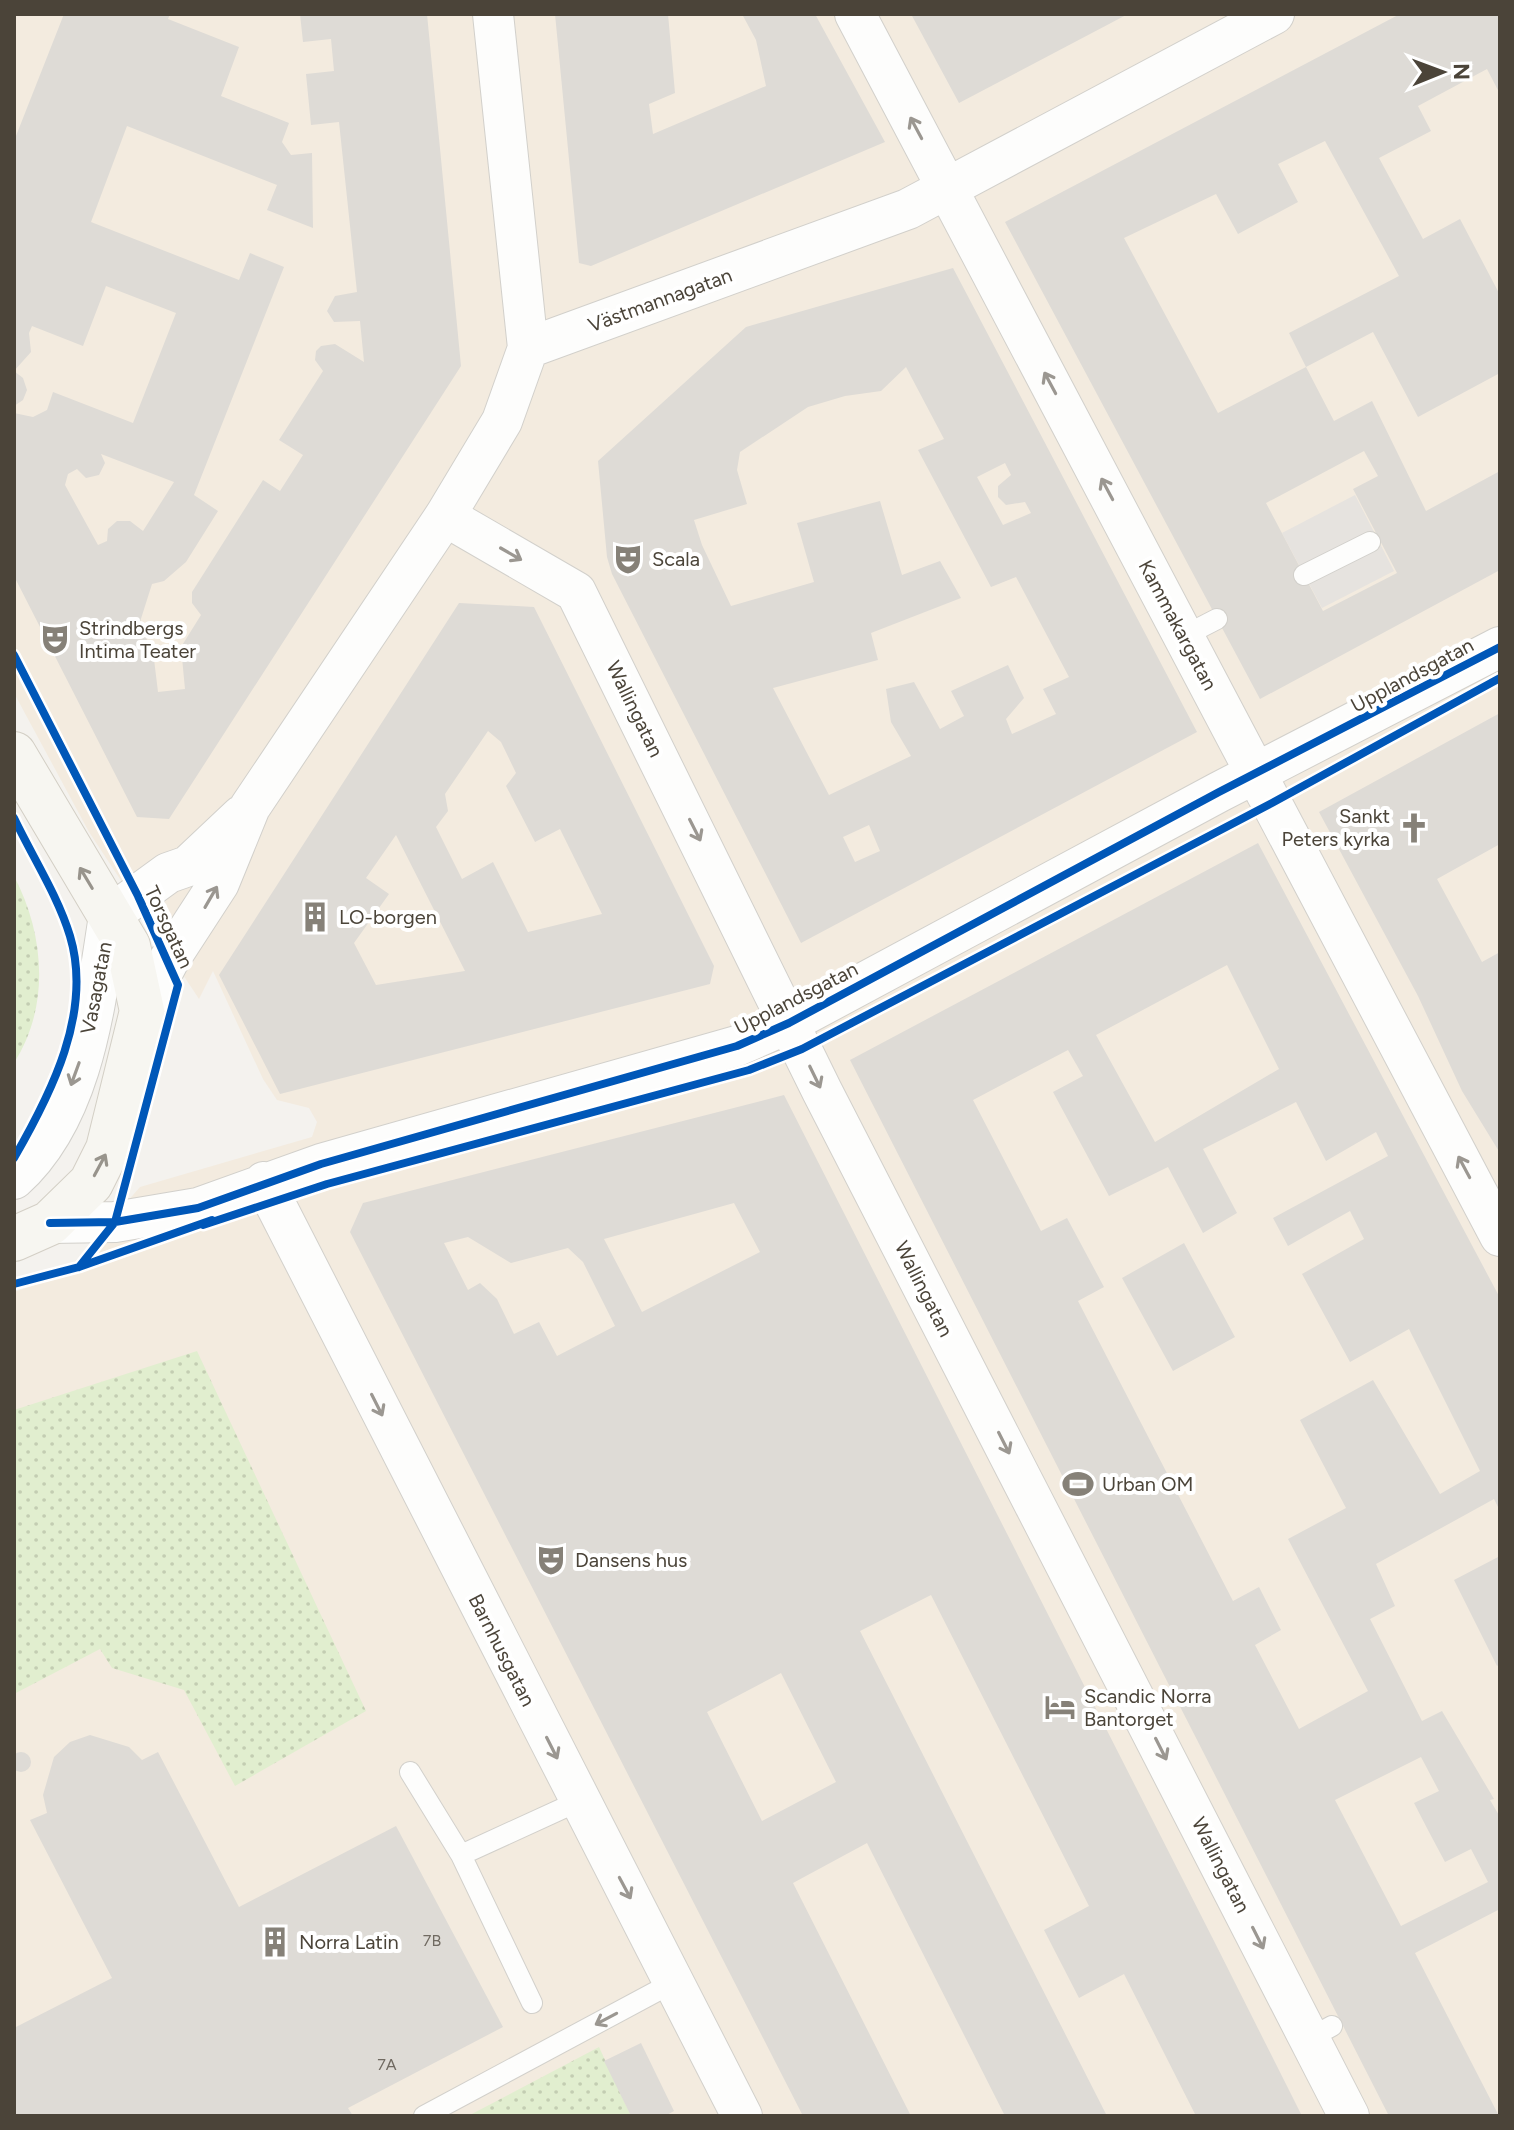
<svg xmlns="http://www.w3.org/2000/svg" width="1514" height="2130" viewBox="0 0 1514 2130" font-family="Figtree,sans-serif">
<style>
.commercial{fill:#f3ebdf}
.grass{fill:url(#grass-dots)}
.parking{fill:#e6e3df}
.building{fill:#dedbd6;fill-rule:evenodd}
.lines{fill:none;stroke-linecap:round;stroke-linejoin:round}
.service-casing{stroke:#d2d0cb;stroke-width:22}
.minor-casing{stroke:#d2d0cb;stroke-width:42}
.secondary-casing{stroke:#d3cfc5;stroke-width:46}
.service{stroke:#fdfdfc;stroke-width:20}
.minor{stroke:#fdfdfc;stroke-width:40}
.secondary{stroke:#f7f6f1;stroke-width:44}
.cycleway-casing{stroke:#fff;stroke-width:13}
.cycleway{stroke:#0057b8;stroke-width:8}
.oneway{stroke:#9b9791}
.oneway2{stroke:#98948c}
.labels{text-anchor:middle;stroke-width:8;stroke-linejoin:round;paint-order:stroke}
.number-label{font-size:16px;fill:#706a61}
.street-label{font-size:20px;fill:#4b4439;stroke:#fff}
.poi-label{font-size:20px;fill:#4b4439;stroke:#fff;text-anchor:start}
</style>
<defs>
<pattern id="grass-dots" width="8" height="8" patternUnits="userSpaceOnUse" patternTransform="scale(2)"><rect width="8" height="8" fill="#e1eecf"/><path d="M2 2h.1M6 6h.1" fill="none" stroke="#c3cdb2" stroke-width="1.8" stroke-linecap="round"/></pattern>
</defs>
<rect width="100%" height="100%" fill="#f4f2ee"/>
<path class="commercial" d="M 16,14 L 1500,14 L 1500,2116 L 14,2116 L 14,1292 L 62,1276 L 140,1187 L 312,1137 L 317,1122 L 309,1108 L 277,1100 L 263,1079 L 213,971 L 199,999 L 89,832 L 14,693 Z"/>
<path class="grass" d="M 14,876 C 44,933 51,1005 14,1063 Z
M 197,1351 L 366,1711 L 235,1786 L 184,1690 L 112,1668 L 100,1649 L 14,1694 L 14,1410 Z
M 599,2047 L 631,2116 L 468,2116 Z"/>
<path class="parking" d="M 1355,495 L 1394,571 L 1322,608 L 1282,533 Z"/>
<path class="building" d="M 64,14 L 170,14 L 168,19 L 239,47 L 221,96 L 289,123 L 282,142 L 291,155 L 312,153 L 313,228 L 267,210 L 277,185 L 127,126 L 91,222 L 239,280 L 250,253 L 284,267 L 194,495 L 218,511 L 186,562 L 164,581 L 152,584 L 139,625 L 153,651 L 158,692 L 185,689 L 181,647 L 201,615 L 192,603 L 192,592 L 263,480 L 280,491 L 303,455 L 279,440 L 323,371 L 315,360 L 316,351 L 321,346 L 335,344 L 364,362 L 360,321 L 334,322 L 327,311 L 335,296 L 357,292 L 339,122 L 311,125 L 306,74 L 334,71 L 331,39 L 303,42 L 300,14 L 427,14 L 461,366 L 169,819 L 137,817 L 14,576 L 14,413 L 33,417 L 47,410 L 53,392 L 133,423 L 176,313 L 106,286 L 83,346 L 32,326 L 29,333 L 31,352 L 14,371 L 14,141 ZM 101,454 L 174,482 L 143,531 L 130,521 L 117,521 L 108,529 L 107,541 L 98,545 L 65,485 L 68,474 L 77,469 L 86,478 L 99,475 L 105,463 Z
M 555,14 L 668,14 L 675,93 L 649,104 L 653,134 L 766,86 L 756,40 L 742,14 L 815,14 L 885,142 L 591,266 L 579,263 Z
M 911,14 L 1128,14 L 959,103 Z
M 1400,14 L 1500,14 L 1500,94 L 1487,69 L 1418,106 L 1431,131 L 1379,158 L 1423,239 L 1460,219 L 1500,295 L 1500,373 L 1418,417 L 1373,332 L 1306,367 L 1289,333 L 1399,276 L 1325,141 L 1278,164 L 1298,202 L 1238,234 L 1216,194 L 1124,238 L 1218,413 L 1306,367 L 1334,421 L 1372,401 L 1426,511 L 1500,471 L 1500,570 L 1260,699 L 1005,222 ZM 1364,451 L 1378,476 L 1353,489 L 1397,573 L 1323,611 L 1266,503 Z
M 953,268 L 1197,732 L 801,943 L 612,574 L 607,557 L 598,461 L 746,327 ZM 906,367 L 944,439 L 918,450 L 991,587 L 1016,577 L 1069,677 L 1043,689 L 1056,714 L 1012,734 L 1006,719 L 1024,698 L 1008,665 L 951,691 L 964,716 L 940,729 L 914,682 L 886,689 L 891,722 L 911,756 L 829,795 L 773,688 L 878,660 L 871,633 L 961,598 L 940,561 L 902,575 L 880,501 L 797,523 L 814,582 L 731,606 L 702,545 L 694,520 L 747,504 L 737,470 L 740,452 L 808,407 L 845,396 L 881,391 ZM 1005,463 L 1011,475 L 998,486 L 998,497 L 1006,505 L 1025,502 L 1031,513 L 1003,525 L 977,477 ZM 869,825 L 880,851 L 855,862 L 843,837 Z
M 14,371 L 23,378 L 27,390 L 23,400 L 14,406 Z
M 459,603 L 534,607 L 714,966 L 710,984 L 280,1094 L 219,975 ZM 488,731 L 501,742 L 516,773 L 506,786 L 535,842 L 560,829 L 602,914 L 528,932 L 493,862 L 462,879 L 436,827 L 448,811 L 445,794 ZM 396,835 L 465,971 L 376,985 L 354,943 L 389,894 L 366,878 Z
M 1500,713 L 1500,844 L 1437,879 L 1482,962 L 1500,952 L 1500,1153 L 1462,1091 L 1418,996 L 1319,812 Z
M 1258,843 L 1500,1298 L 1500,1511 L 1494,1499 L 1376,1564 L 1395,1606 L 1370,1619 L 1422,1721 L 1442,1711 L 1494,1799 L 1490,1800 L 1500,1817 L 1500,1909 L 1415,1953 L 1499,2116 L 1389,2116 L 850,1060 ZM 1227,965 L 1279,1069 L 1155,1142 L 1096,1035 ZM 1068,1050 L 1083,1076 L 1053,1092 L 1109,1196 L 1168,1167 L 1203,1233 L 1237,1213 L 1203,1149 L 1296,1102 L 1326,1161 L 1376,1132 L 1388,1156 L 1273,1218 L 1288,1246 L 1350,1211 L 1364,1239 L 1302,1274 L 1350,1362 L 1409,1329 L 1480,1471 L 1440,1494 L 1373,1380 L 1300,1420 L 1346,1508 L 1288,1539 L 1368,1691 L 1299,1729 L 1255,1645 L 1281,1630 L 1259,1587 L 1233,1601 L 1078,1301 L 1104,1287 L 1067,1218 L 1041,1231 L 973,1100 ZM 1421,1757 L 1439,1791 L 1414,1803 L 1429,1832 L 1445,1862 L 1471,1849 L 1488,1882 L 1401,1926 L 1335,1800 Z
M 784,1095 L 1212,1937 L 1302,2116 L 1196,2116 L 1124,1974 L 1079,1998 L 1044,1930 L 1089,1906 L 931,1595 L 860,1631 L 1107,2116 L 1005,2116 L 867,1843 L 793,1883 L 911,2116 L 803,2116 L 350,1232 L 363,1203 ZM 734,1203 L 760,1252 L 642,1312 L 604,1239 ZM 468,1237 L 511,1263 L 568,1248 L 583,1262 L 615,1326 L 557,1356 L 539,1322 L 514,1334 L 497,1299 L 480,1283 L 468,1290 L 444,1243 ZM 781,1673 L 836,1782 L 762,1821 L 707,1712 Z
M 1184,1243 L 1235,1337 L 1173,1371 L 1122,1278 Z
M 1500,1556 L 1500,1664 L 1497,1666 L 1454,1580 Z
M 90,1735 L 129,1747 L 142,1760 L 158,1752 L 239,1907 L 396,1826 L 503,2027 L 348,2108 L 353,2116 L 14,2116 L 14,2028 L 112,1978 L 30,1820 L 47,1813 L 43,1795 L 54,1757 L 70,1742 Z
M11 1762a10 10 0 1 1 20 0a10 10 0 1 1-20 0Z
M 641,2043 L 674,2111 L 665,2116 L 631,2116 L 604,2061 Z"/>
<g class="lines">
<g class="service-casing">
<path id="service" d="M 1304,575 L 1370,542
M 1184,636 L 1217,619
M 410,1772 L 461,1855 L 532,2003
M 461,1855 L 579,1801
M 1310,2038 L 1332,2026
M 424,2116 L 674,1982"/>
</g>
<g class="minor-casing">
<path id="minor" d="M 855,14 L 1500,1236
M 528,348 L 908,209 L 1274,14
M 445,516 L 576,592 L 822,1091 L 1349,2116
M 142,1011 L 169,960 L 219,883 L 250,807 L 445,516 L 502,421 L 528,348 L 493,14
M 14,1179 C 84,1116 95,1004 109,916 L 168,873 L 188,866 L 241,816
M 264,1182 L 742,2116
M 50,1223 L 115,1222 L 198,1208 L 321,1164 L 737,1046 L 789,1023 L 1219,792 L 1500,647"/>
</g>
<g class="secondary-casing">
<path id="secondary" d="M 14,754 L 128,946 L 142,1011 L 108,1149 L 91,1183 L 50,1223 L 14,1239"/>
</g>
<use href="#service" class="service"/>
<use href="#minor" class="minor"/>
<use href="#secondary" class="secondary"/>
<g class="cycleway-casing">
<path id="cycleway" d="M 14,655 L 138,896 L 178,985 L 115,1222 L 79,1267
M 14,818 C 32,856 58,896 70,936 C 93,1012 51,1094 14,1158
M 50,1223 L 115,1222 L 198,1208 L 321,1164 L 737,1046 L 789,1023 L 1219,792 L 1500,647
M 203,1225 L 327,1184 L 749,1070 L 802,1049 L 1272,803 L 1500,678
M 14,1284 L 79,1267 L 212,1220"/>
</g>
<use href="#cycleway" class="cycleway"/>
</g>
<defs><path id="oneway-shaft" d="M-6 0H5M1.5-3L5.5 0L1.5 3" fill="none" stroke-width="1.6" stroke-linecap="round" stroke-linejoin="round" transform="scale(2)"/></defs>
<g class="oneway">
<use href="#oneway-shaft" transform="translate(916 128) rotate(-118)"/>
<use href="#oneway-shaft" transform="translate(1050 383) rotate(-118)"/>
<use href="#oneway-shaft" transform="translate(1107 489) rotate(-118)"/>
<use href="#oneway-shaft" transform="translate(511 554) rotate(30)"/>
<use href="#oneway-shaft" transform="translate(695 830) rotate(63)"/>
<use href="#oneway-shaft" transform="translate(211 897) rotate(-60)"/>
<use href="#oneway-shaft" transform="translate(75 1074) rotate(110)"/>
<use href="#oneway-shaft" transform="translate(815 1077) rotate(64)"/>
<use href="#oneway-shaft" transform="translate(1464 1167) rotate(-118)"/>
<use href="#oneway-shaft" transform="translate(377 1405) rotate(63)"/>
<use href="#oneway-shaft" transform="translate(1004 1443) rotate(63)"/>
<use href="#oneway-shaft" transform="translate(552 1748) rotate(63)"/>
<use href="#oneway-shaft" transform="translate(1161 1749) rotate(63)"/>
<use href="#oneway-shaft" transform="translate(625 1888) rotate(62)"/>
<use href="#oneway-shaft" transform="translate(1258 1938) rotate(63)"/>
<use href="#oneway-shaft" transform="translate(606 2019) rotate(152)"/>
</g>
<g class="oneway2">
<use href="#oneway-shaft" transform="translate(86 878) rotate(-121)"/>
<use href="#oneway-shaft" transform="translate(100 1165) rotate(-62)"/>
</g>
<defs>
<g id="theatre-bare" transform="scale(2.4)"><path d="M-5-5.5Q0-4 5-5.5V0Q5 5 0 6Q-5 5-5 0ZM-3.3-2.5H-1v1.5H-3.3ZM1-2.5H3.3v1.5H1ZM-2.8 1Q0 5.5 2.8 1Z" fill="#868178" stroke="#fff" stroke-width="2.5" paint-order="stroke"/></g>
<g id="church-bare" transform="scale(2.4)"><path d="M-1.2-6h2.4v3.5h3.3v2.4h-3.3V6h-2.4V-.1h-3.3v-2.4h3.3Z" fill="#868178" stroke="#fff" stroke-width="2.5" paint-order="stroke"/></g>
<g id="building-bare" transform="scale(2.4)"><path d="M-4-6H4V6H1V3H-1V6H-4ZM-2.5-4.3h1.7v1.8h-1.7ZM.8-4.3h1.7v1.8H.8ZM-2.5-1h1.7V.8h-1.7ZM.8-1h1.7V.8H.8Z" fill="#868178" stroke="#fff" stroke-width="2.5" paint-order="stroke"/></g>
<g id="stadium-bare" transform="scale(2.4)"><path d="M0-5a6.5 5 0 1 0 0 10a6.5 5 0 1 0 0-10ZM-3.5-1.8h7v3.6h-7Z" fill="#868178" stroke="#fff" stroke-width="2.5" paint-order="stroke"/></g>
<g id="hotel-bare" transform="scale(2.4)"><path d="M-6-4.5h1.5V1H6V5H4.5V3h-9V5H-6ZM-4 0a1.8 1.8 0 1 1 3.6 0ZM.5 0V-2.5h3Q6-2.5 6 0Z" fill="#868178" stroke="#fff" stroke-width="2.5" paint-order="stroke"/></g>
</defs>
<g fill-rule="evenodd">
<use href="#theatre-bare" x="628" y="559"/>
<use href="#theatre-bare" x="55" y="639"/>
<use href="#church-bare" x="1414" y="828"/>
<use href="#building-bare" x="315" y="917"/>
<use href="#stadium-bare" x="1078" y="1484"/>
<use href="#theatre-bare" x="551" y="1560"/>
<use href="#hotel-bare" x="1060" y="1707"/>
<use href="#building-bare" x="275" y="1942"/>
</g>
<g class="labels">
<g class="number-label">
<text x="432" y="1946">7B</text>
<text x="387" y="2070">7A</text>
</g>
<g class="street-label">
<text transform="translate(660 300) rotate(-20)" y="7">Västmannagatan</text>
<text transform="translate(1178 625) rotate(62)" y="7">Kammakargatan</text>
<text transform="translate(1412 675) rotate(-28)" y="7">Upplandsgatan</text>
<text transform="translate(635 709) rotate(64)" y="7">Wallingatan</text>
<text transform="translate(169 927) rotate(65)" y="7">Torsgatan</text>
<text transform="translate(96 988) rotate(-79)" y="7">Vasagatan</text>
<text transform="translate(796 998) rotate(-27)" y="7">Upplandsgatan</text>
<text transform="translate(924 1289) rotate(63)" y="7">Wallingatan</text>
<text transform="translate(502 1650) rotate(63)" y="7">Barnhusgatan</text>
<text transform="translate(1221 1865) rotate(63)" y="7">Wallingatan</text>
</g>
<g class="poi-label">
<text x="652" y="566">Scala</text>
<text x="79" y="635">Strindbergs<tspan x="79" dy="23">Intima Teater</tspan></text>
<text x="1390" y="823" text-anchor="end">Sankt<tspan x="1390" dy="23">Peters kyrka</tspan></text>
<text x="339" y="924">LO-borgen</text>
<text x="1102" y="1491">Urban OM</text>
<text x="575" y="1567">Dansens hus</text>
<text x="1084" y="1703">Scandic Norra<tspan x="1084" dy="23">Bantorget</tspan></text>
<text x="299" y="1949">Norra Latin</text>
</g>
</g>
<rect width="1514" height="2130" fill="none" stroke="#4b4439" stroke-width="32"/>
<g transform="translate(1442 72) rotate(89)" stroke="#ffffff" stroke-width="6" paint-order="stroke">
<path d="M0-6L14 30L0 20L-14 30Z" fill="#4b4439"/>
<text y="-12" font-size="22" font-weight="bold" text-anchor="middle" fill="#4b4439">N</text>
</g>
</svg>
